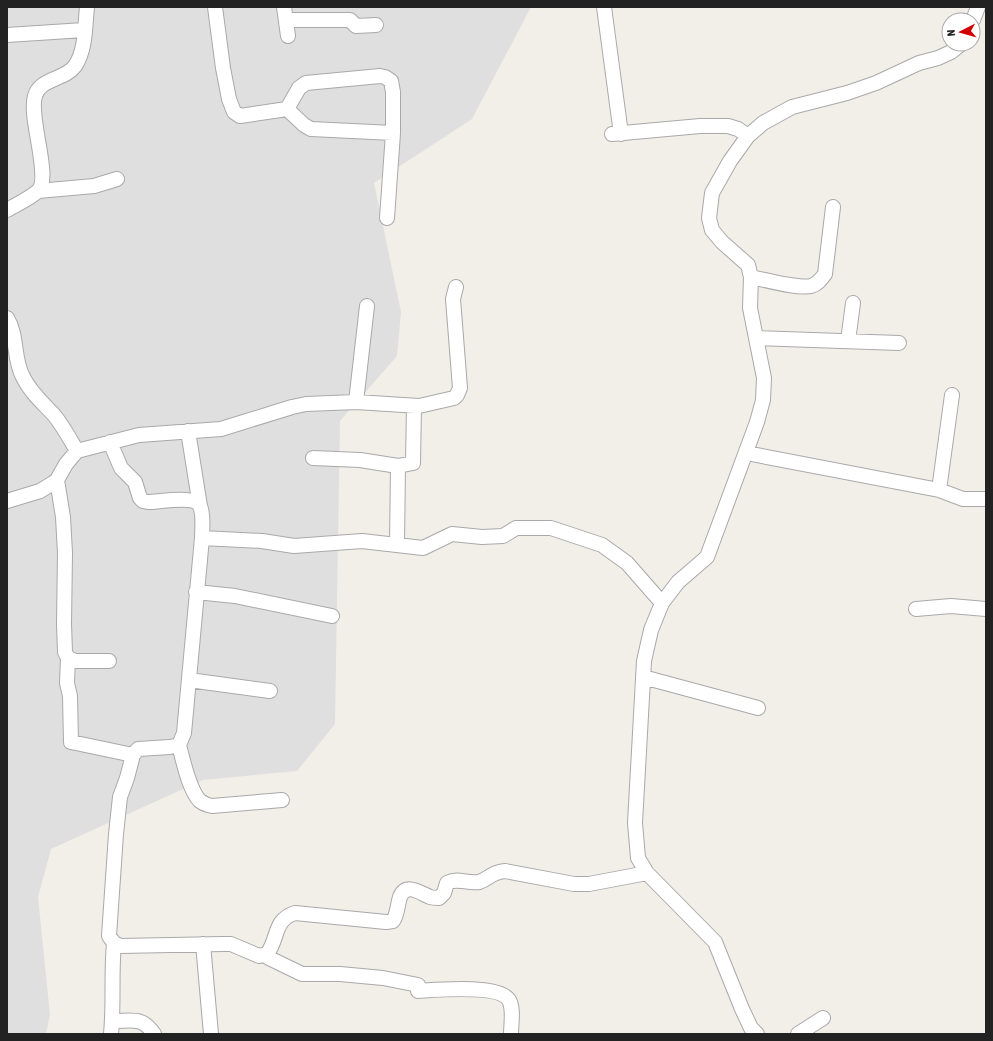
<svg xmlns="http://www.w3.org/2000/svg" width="993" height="1041" viewBox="0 0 993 1041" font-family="'Asap Condensed',sans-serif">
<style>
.residential{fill:#e0dfdf}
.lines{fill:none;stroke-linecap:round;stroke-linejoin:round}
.minor-casing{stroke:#a9a9a9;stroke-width:16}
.minor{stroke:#fff;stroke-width:14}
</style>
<rect width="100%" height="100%" fill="#f2efe9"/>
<path class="residential" d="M 7,7 L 531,7 L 472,119 L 374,183 L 401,312 L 397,356 L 340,421 L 335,724 L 297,771 L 203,780 L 51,849 L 38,897 L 50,1015 L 46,1034 L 7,1034 Z"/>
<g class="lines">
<g class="minor-casing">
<path id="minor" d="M 215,7 L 223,68 L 229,99 L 234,112 L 240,116 L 287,109 L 299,88 L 306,83 L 380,76 L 385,77 L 391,81 L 393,92 L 393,133 L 387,218
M 284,7 L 288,36
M 604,7 L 621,134
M 286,20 L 350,20 L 356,26 L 376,25
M 973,20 L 978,7
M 7,35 L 84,30
M 287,109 L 304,125 L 311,129 L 393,133
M 612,134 L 700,126 L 728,126 L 738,129 L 748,136
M 38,191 L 94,186 L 117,179
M 7,210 C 17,204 29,199 38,191 C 52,178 28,117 35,96 C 40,78 65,80 75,66 C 86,50 85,25 87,7
M 751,277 C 766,280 798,289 811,286 C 818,284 821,279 825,274 L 833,207
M 7,318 C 18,336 13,359 23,377 C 30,392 43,403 54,415 C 63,426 70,439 77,451
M 757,338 L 899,343
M 848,341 L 853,303
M 356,402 L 367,306
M 188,431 L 200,506
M 110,442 L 121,468 L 135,482 L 140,498 L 143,501 L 148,502 C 159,502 195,495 200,506 C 204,515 202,528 202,538 L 184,733 L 179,745 L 170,747 L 138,749 L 133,755 L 127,778 L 120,797 L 116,834 L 109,936 L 114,943 L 120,946 L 223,944 L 231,944 L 259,956 L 267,954 C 279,938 273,920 295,913 L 386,922 L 393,921 C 398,913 397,906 400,897 C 406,882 420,893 430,897 C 433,898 436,898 439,898 L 444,893 L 447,883 C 458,877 467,884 479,882 C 489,879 491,872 505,871 L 574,884 L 589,884 L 647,873
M 746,453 L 939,490 L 963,499 L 986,499
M 313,458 L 360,460 L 398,466 L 397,545
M 398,466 L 413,463 L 414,406
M 57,480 L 63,517 L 65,553 L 64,624 L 65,652 L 68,658 L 75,661 L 109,661
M 939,490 L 952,395
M 7,501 L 40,491 L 53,483 L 57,480 L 66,464 L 77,451 L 139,435 L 221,429 L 292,407 L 306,404 L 356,402 L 419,406 L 454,398 L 457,395 L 460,388 L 453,299 L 456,287
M 202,538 L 262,541 L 294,546 L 362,541 L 423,548 L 452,534 L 482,537 L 503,536 L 516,528 L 551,528 L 602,545 L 627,563 L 662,603
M 196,592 L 235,596 L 332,616
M 916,609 L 951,606 L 986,609
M 68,658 L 67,683 L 70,696 L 71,742 L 133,755
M 643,677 L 758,708
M 189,680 L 270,691
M 179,745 C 183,760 189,790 200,801 C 204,804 207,805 212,806 L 282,800
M 203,944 L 211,1034
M 266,955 L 269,958 L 302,974 L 340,974 L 383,978 L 418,985
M 418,991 C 436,990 499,984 509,1000 C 514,1009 511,1024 511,1034
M 112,1021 C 132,1021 142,1016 154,1034
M 111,1034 C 114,1004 111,974 114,943
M 757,1034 L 751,1028 L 742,1009 L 715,942 L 647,873 L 638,858 L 635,823 L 644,661 L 651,630 L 662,603 L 678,582 L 707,557 L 757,422 L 763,400 L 764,378 L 750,308 L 751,277 L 748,265 L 722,242 L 712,230 L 709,218 L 712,193 L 730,161 L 748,136 L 763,123 L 792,107 L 847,93 L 876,83 L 919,63 L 938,58 L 951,52 L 961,44
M 798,1034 L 823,1018"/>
</g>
<use href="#minor" class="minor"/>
</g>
<rect width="993" height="1041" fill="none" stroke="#222222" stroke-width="16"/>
<g transform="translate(961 32) rotate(264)"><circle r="19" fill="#ffffff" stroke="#a7a7a7"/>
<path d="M0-3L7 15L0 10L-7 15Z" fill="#d40000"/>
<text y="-6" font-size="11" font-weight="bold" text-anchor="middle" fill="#222222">N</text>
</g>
</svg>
